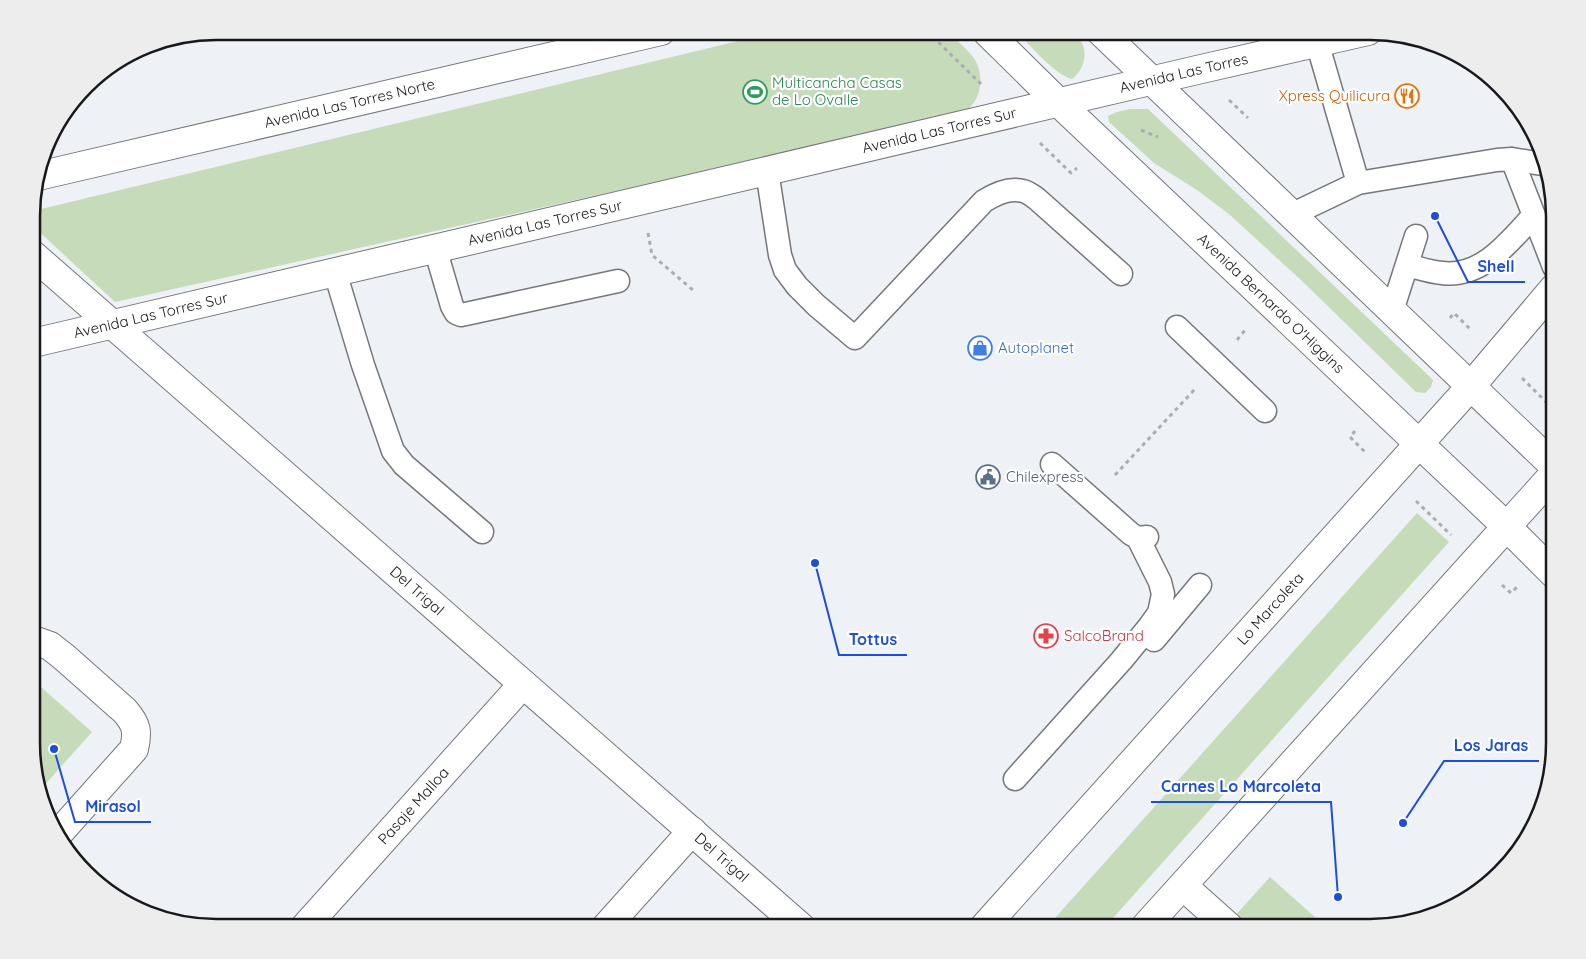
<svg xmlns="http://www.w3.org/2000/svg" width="1586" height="959" viewBox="0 0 1586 959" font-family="Quicksand,sans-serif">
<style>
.green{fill:#c6dbba}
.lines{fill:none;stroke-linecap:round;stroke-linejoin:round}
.lane-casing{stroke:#75777b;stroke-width:25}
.street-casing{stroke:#75777b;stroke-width:30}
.secondary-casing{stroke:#75777b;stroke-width:30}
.path{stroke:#abaeb1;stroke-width:3;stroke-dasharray:4 4;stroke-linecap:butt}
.lane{stroke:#fff;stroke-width:22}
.street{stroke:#fff;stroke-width:28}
.secondary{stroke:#fff;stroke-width:28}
.labels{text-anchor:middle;stroke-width:4.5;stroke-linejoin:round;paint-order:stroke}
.street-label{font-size:15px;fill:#18191a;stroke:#fff}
.leisure-label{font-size:15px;fill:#27864d;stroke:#fff;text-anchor:start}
.food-label{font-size:15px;fill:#c56008;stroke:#fff;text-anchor:end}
.shop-label{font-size:15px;fill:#366cbe;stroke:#fff;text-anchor:start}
.service-label{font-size:15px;fill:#4e5e75;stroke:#fff;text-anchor:start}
.health-label{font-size:15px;fill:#be3a42;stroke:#fff;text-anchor:start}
.rim{fill:none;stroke:#18191a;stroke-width:2.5}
.leader{fill:none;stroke:#1d4ed8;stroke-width:2}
.callout-dot{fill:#1d4ed8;stroke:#fff;stroke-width:2}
.callout-label{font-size:16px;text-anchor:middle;font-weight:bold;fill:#1d4ed8;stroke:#fff;stroke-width:4.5;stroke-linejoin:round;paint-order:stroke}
</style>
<rect width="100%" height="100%" fill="#eef1f5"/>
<path class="green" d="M 780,31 L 948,31 C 956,40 966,48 973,57 C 983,70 983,93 972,105 C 968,111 961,114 955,116 L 115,302 L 33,226 L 33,211 Z
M 1016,31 L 1070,31 C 1074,35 1079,38 1082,43 C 1088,55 1083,71 1072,79 C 1055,75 1029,44 1016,31 Z
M 1130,109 L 1148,109 L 1430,377 L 1433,380 L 1431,387 L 1425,393 L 1416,392 L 1302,281 L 1230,215 L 1197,190 L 1154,163 L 1109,122 L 1108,116 L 1117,112 Z
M 1417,513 L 1449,542 L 1105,927 L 1047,927 Z
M 33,680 L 92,732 L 41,789 L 33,767 Z
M 1270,877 L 1326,927 L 1242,927 L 1232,919 Z"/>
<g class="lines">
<g class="lane-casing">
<path id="lane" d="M 1317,42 L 1358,183
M 1512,159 L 1554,267
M 767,171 L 780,255 L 785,270 L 797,286 L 816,305 L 855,338 L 984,201 C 995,194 1009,187 1023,191 C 1028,192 1033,196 1037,199 L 1121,274
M 1291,215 L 1358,183 L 1497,160 L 1512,159 L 1542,164
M 435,248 L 452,306 L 456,313 L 461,315 L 618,281
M 1407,265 C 1419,268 1430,272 1442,273 C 1482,278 1509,242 1534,215
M 335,272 L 363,365 L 393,451 L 404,465 L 482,532
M 1392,311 L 1416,236
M 1177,327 L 1265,411
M 1052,464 L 1131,534 L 1138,538 L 1147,537
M 1154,640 L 1200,585
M 1015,779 L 1121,661 L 1149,627 L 1159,613 L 1163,594 L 1160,582 L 1138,538"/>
</g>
<g class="street-casing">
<g id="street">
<path id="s1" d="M 33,255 L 802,928"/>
<path d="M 33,640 L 50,646 L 64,657 L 125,711 C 137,725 138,732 134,749 L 58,834"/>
<path d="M 1183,886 L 1229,927"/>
<path id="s2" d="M 304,928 L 523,684"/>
<path d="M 605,928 L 692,831"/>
</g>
</g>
<g class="secondary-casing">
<g id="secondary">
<path id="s3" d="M 986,31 L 1058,102 L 1506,526 L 1554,574"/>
<path d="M 1100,31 L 1554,466"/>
<path id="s4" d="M 38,176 L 661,31"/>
<path id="s5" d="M 33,343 L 1197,70 L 1368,31"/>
<path id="s6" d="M 984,927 L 1471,386 L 1554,288"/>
<path d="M 1145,927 L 1554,474"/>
</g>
</g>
<path class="path" d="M 927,31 L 981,84
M 1156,31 L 1166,40
M 1229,100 L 1248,118
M 1141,130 L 1158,137
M 1040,143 L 1071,173 L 1077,168
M 648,233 L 652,255 L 694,291
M 1450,318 L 1454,313 L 1472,331
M 1237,340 L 1246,329
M 1522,378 L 1554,410
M 1355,431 L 1350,437 L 1365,452
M 1115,475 L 1196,388
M 1416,501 L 1451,535
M 1502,585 L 1511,593 L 1517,587"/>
<use href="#lane" class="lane"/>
<use href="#street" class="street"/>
<use href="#secondary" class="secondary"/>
</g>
<defs>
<g id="stadium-ring" transform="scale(1.25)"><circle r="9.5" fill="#fff" stroke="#2e9e5b" stroke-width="1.5"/><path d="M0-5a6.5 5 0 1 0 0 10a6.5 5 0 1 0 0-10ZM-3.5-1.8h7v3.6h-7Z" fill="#2e9e5b"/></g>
<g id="restaurant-ring" transform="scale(1.25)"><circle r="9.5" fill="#fff" stroke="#e8710a" stroke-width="1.5"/><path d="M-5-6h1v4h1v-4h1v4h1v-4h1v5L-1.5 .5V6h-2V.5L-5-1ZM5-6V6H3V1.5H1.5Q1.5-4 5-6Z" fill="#e8710a"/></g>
<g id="shop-ring" transform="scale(1.25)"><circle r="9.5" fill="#fff" stroke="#3f7fe0" stroke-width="1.5"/><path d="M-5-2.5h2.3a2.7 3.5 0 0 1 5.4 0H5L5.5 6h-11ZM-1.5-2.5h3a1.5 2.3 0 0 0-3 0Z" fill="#3f7fe0"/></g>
<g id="civic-ring" transform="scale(1.25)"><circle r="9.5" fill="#fff" stroke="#5c6f8a" stroke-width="1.5"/><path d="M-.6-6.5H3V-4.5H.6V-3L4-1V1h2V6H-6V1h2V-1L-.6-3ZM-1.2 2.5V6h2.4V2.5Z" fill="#5c6f8a"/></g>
<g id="pharmacy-ring" transform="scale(1.25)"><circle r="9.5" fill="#fff" stroke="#e0444e" stroke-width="1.5"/><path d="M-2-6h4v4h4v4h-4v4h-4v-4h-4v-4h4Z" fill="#e0444e"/></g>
</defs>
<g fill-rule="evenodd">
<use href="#stadium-ring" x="755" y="92"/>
<use href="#restaurant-ring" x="1407" y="96"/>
<use href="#shop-ring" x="980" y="348"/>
<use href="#civic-ring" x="988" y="477"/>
<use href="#pharmacy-ring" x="1046" y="636"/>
</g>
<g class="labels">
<g class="street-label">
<text dy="5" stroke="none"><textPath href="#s5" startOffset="1182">Avenida Las Torres</textPath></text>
<text dy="5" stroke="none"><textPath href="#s4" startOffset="320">Avenida Las Torres Norte</textPath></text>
<text dy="5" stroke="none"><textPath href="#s5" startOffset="931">Avenida Las Torres Sur</textPath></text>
<text dy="5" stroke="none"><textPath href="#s5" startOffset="526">Avenida Las Torres Sur</textPath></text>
<text dy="5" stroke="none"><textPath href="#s3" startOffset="394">Avenida Bernardo O'Higgins</textPath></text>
<text dy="5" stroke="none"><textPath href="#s5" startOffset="121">Avenida Las Torres Sur</textPath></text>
<text dy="5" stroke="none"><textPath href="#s1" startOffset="510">Del Trigal</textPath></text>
<text dy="5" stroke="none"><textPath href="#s6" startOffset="428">Lo Marcoleta</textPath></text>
<text dy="5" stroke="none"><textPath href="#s2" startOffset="164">Pasaje Malloa</textPath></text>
<text dy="5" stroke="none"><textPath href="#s1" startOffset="915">Del Trigal</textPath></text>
</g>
<g class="leisure-label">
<text x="772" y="88">Multicancha Casas<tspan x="772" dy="17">de Lo Ovalle</tspan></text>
</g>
<g class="food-label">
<text x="1390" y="101">Xpress Quilicura</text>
</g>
<g class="shop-label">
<text x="998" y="353">Autoplanet</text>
</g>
<g class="service-label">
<text x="1006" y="482">Chilexpress</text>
</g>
<g class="health-label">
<text x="1064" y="641">SalcoBrand</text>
</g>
</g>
<path d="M0 0H1586V959H0ZM216 40H1370A176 176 0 0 1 1546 216V743A176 176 0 0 1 1370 919H216A176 176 0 0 1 40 743V216A176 176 0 0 1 216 40Z" fill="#ededed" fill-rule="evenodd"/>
<path class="rim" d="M216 40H1370A176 176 0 0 1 1546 216V743A176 176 0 0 1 1370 919H216A176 176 0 0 1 40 743V216A176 176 0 0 1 216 40Z"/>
<path class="leader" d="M1435 216L1468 282H1525M815 563L839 655H907M1403 823L1444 761H1539M1338 897L1331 802H1151M54 749L75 822H151"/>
<g class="callout-dot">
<circle cx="1435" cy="216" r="5"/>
<circle cx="815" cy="563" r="5"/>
<circle cx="1403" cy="823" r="5"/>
<circle cx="1338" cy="897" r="5"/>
<circle cx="54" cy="749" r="5"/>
</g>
<g class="callout-label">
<text x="1496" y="272">Shell</text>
<text x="873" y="645">Tottus</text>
<text x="1491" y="751">Los Jaras</text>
<text x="1241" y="792">Carnes Lo Marcoleta</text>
<text x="113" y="812">Mirasol</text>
</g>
</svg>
